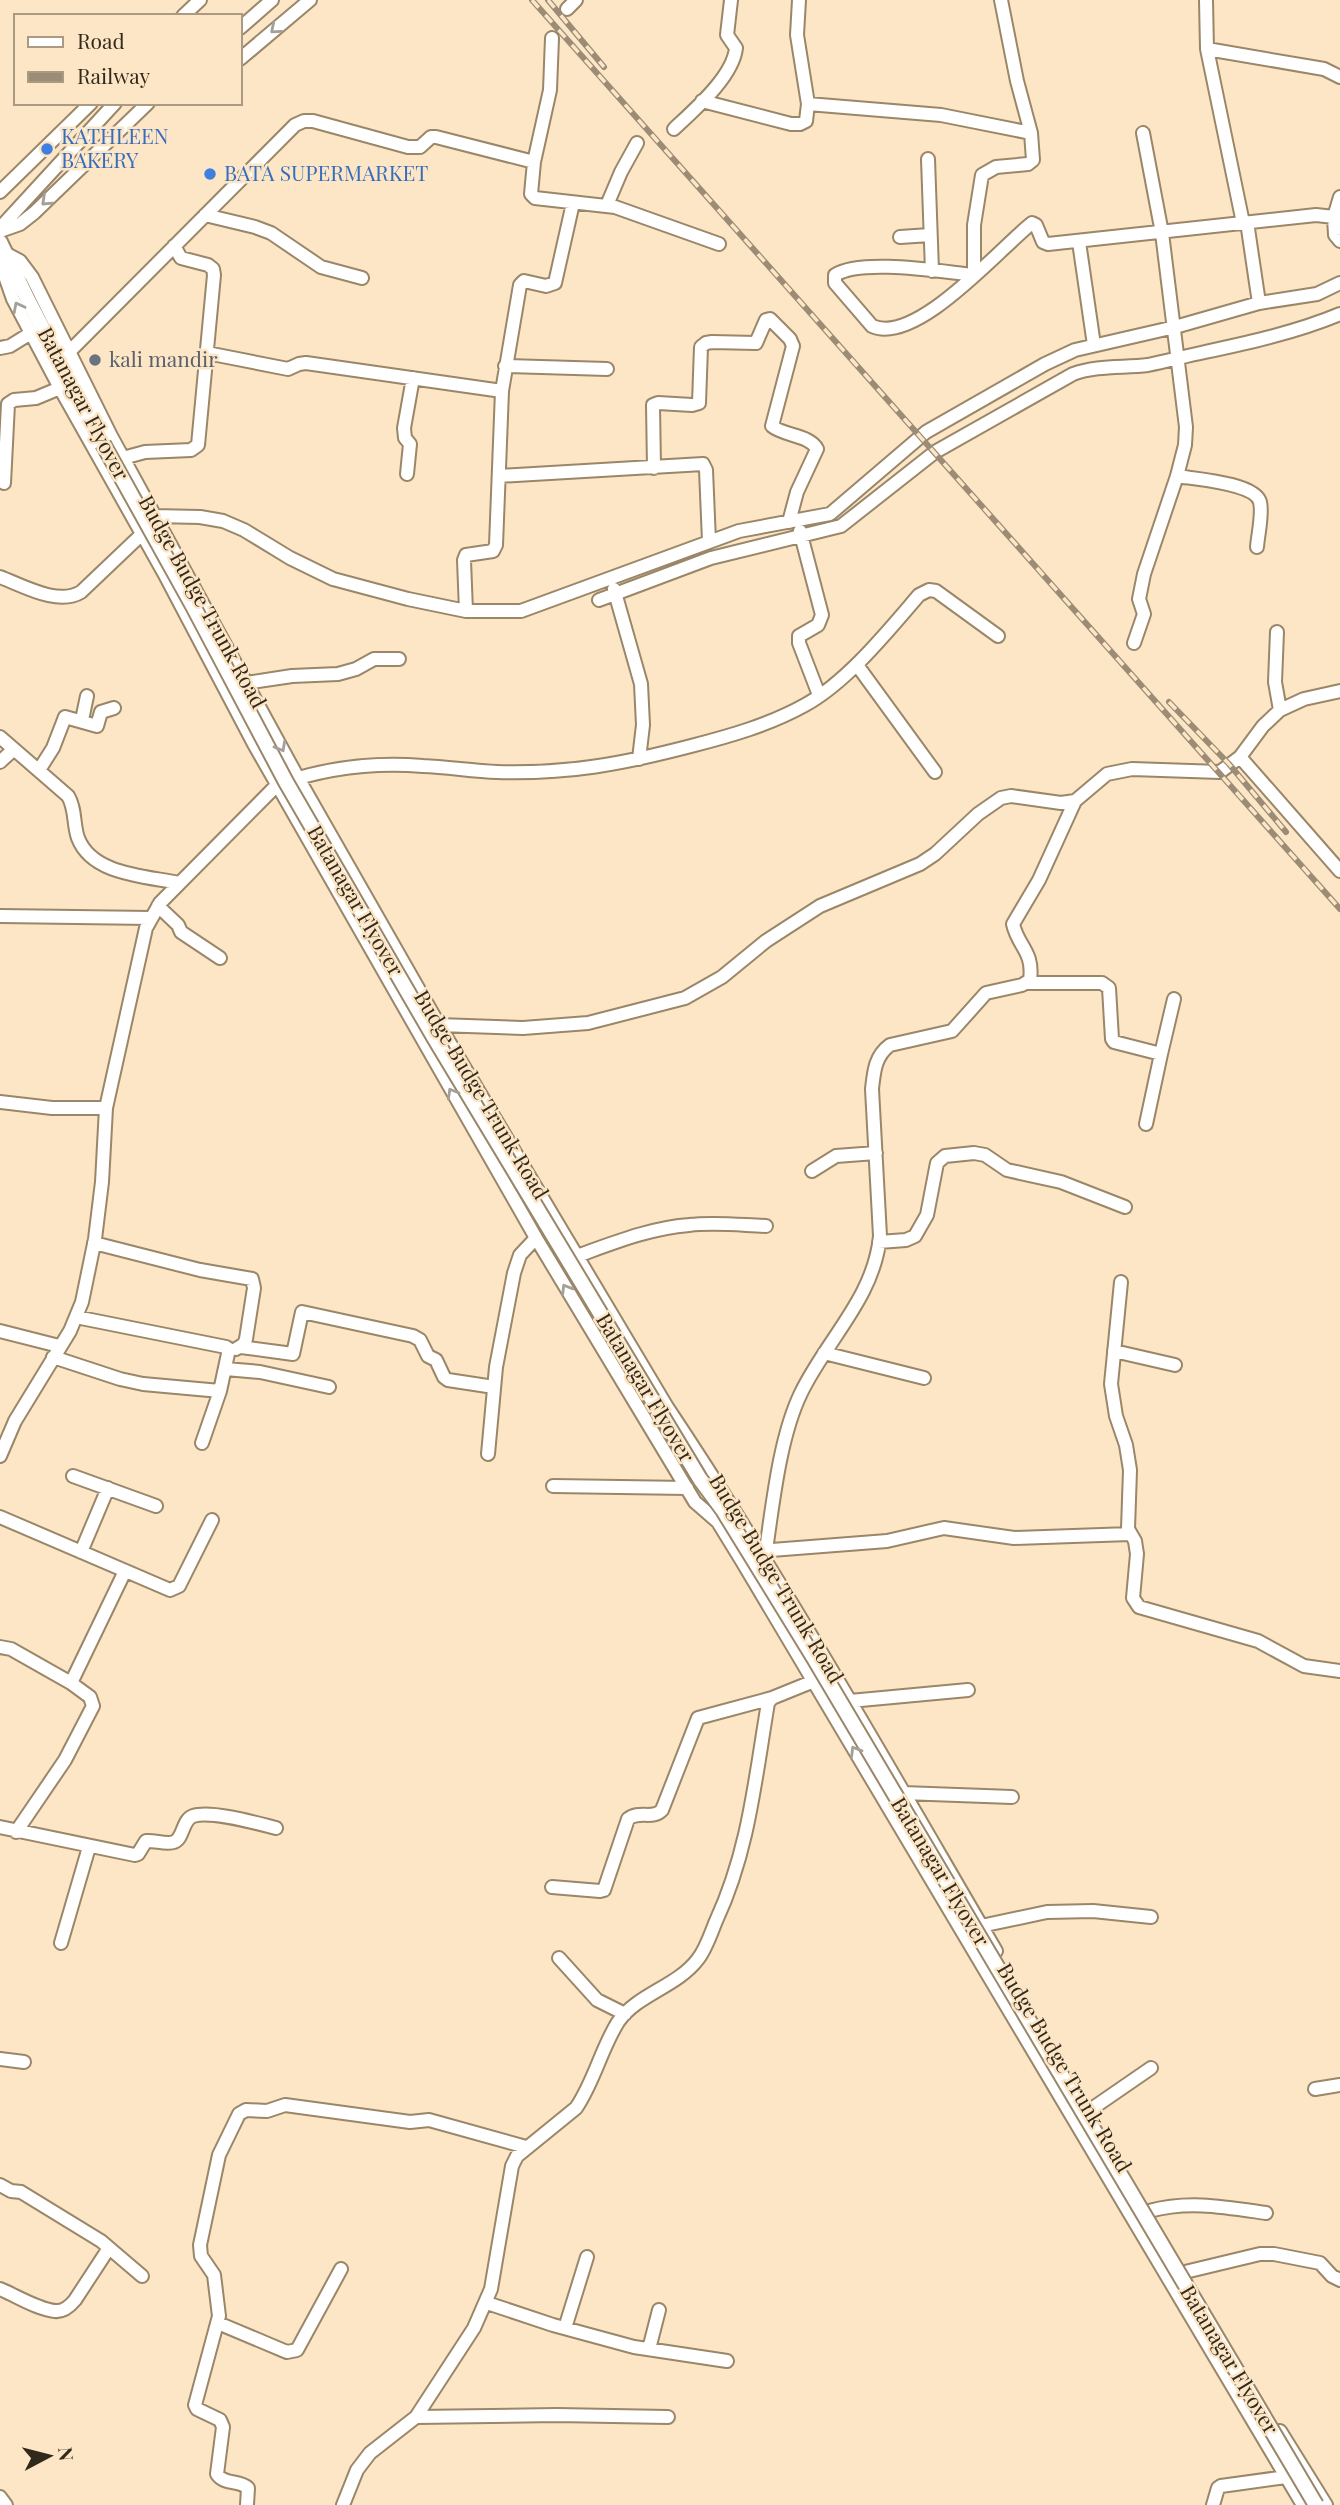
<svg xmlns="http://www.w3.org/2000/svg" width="1340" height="2505" viewBox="0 0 1340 2505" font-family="'Playfair Display',serif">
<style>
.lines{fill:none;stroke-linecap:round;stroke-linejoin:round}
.minor-casing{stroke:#9a8668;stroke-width:16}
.major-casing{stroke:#9a8668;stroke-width:18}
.minor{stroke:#fff;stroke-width:12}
.major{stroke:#fff;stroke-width:14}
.rail-casing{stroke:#9c8c76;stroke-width:6}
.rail{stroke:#fce6c6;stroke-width:3.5;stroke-dasharray:10;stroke-linecap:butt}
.major-bridge-casing{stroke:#9a8668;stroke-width:18;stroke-linecap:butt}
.major-bridge{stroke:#fff;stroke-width:14}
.oneway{stroke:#a39f99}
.shop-dot{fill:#3f7fe0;stroke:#fce6c6;stroke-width:2.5}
.worship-dot{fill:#6b7280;stroke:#fce6c6;stroke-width:2.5}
.labels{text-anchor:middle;stroke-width:5;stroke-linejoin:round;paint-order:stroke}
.shop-label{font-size:21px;fill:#366cbe;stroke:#fce6c6;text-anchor:start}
.worship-label{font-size:21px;fill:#5b616d;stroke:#fce6c6;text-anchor:start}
.street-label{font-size:21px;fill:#32291d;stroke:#fce6c6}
</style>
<rect width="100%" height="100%" fill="#fce6c6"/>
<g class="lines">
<g class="minor-casing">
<path id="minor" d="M 1001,0 L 1017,81 L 1031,133 L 1033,160 L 1028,164 L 996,167 L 982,175 L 974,225 L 974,275 C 942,272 862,258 835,275 L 835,283 L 872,326 C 916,346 999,249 1032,223 L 1036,225 L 1043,242 L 1048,244 L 1316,215 L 1334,217 L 1335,235 L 1340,241
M 1206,0 L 1207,49 L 1243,223
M 567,9 L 576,0
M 183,16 L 200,0
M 240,28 L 272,0
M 552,38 L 550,90 L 534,162 L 531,194 L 535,198 L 615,207 L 719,244
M 1207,49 L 1324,69 L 1340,77
M 240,59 L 310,0
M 702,101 L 791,124 L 800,124 L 806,121 L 808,104 L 797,35 L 799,0
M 808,104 L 941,115 L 1031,133
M 674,129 C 694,110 733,77 736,48 L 727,35 L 731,0
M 928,159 L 932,271
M 0,192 L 91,103
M 607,205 L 621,172 L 637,143
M 205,215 L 255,227 L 271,233 L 321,267 L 362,278
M 1334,217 L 1340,197
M 1247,222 L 1259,303
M 0,228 L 115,103
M 0,231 L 20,224 L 34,213 L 148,103
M 900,237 L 930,235
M 1079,242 L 1094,345
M 0,348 L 10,346 L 31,333
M 68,353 L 295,125 L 304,121 L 313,121 L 408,147 L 420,147 L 431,137 L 436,137 L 534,162
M 207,353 L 288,369 L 299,364 L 306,363 L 502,391
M 505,366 L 607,369
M 123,458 L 145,452 L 191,450 L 198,445 L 214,275 L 213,269 L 208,265 L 181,258 L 174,246
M 654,468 L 653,405 L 658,403 L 692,405 L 699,403 L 701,347 L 706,343 L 712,342 L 756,343 L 766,320 L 770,319 L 790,339 L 793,346 L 772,426 C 784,436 810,435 817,449 L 797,492 L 789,522
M 407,474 L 410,444 L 405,438 L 404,428 L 413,378
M 499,476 L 703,464 L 706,470 L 709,541
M 1177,476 C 1195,479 1255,483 1260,502 C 1263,514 1258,534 1257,547
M 4,483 L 8,404 L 14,400 L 36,398 L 60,388
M 154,516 L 200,517 L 223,521 L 244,530 L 290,558 L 333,579 L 408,599 L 466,611 L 521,611 L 739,531 L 830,514 L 926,432 L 1045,364 L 1075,350 L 1175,327 L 1259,303 L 1317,294 L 1340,283
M 800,531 L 822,615 L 818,625 L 799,636 L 799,643 L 819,695
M 0,577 C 24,586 58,606 81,592 L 141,535
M 614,589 L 641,684 L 643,725 L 639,759
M 599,600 L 711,558 L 841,526 L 935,452 L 1073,374 C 1097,365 1123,368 1148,365 C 1167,361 1186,356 1205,352 C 1251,342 1297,332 1340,314
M 466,611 L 464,560 L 466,555 L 493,551 L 496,545 L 502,391 L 520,285 L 524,281 L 546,286 L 555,283 L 573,203
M 1277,632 L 1275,682 L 1280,710
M 1134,643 L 1144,614 L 1139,599 L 1144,574 L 1177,476 L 1185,445 L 1186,427 L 1162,233 L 1143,133
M 857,665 L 935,772
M 246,683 L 292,676 L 338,674 L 356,669 L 374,659 L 399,659
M 82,720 L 87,696
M 0,737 L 68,796 C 76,809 73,824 78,838 C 92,875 146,876 179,883
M 1240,757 L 1340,871
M 0,762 L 14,749
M 39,770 L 53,748 L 65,717 L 97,726 L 101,712 L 114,708
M 158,906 L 178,925 L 181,932 L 220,958
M 0,916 L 151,918
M 1028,983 L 1102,983 L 1109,988 L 1112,1039 L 1114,1042 L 1161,1054 L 1146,1124
M 439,1025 L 523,1028 L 588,1023 L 685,998 L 722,977 L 766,941 L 820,906 L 920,864 L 935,854 L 978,814 L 1001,798 L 1011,796 L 1061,803 L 1075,801 L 1107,774 L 1132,769 L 1220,772 L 1240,757 L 1263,726 L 1280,710 L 1304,699 L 1340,691
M 1161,1054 L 1174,999
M 0,1102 L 52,1108 L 106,1108
M 812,1171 L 836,1156 L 876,1153
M 879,1242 L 906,1240 L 915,1236 L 927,1215 L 937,1163 L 945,1156 L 974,1153 L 985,1155 L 1007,1170 L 1061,1182 L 1125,1207
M 94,1243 L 200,1270 L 252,1279 L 254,1288 L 246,1339 L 244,1344 L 236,1349
M 577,1256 C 613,1243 650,1228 689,1225 C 714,1222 740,1225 766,1226
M 1121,1282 L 1111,1384 L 1116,1416 L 1126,1445 L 1130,1470 L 1128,1529 L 1135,1541 L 1137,1554 L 1133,1598 L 1139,1607 L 1258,1641 L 1304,1666 L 1340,1671
M 76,1317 L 226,1347 L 229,1349 L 220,1391 L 202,1443
M 0,1331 L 59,1346
M 241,1347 L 293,1354 L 302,1312 L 413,1336 L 420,1340 L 428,1356 L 436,1360 L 444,1377 L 448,1380 L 494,1387
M 1114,1351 L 1175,1365
M 824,1353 L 924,1378
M 53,1357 L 120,1379 L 143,1384 L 220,1391
M 226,1369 L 260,1372 L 329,1387
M 488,1454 L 496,1367 L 514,1273 L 520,1255 L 536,1238
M 0,1456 L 15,1421 L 70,1331 L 82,1302 L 95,1239 L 102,1182 L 106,1108 L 146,928 L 160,903 L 277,785 C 324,768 374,762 423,766 C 448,767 472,771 497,772 C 569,774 622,764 691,746 C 730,736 769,725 805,705 C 847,682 888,631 919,595 L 929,590 L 936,591 L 998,636
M 73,1476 L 156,1506
M 553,1486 L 687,1488
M 0,1517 L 170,1590 L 179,1586 L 212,1520
M 766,1550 C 773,1502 780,1436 801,1393 C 827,1339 874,1298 880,1236 L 872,1089 C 874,1071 875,1056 890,1045 L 952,1031 L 986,993 L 1022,985 L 1030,980 C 1034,951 1018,947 1013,924 L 1039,880 L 1075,801
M 759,1551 L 887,1541 L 944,1528 L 1014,1538 L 1130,1534
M 81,1552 L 108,1488
M 0,1647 L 11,1649 L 71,1683 L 90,1697 L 93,1706 L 65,1760 L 16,1832
M 71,1683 L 125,1571
M 850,1701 L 968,1690
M 903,1793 L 1012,1797
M 0,1827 L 135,1855 L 138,1854 L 146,1841 C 154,1840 167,1845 174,1842 C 184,1838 182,1820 193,1816 C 211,1810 256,1823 276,1828
M 552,1887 L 600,1891 L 604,1890 L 628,1819 C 639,1810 653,1820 662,1810 L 698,1718 L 772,1698
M 981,1926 L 1047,1912 L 1093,1911 L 1151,1917
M 61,1943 L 89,1847
M 996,1951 C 889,1768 785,1584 667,1407 L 439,1025 L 298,778 L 111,436 L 32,277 L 20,261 L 5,253 L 6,279 L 13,299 L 60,388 L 164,573 L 254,744 L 536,1238 L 695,1502 L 718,1522 L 742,1561 L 1303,2505
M 559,1958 L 597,2000 L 625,2014
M 0,2059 L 24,2062
M 1315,2089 L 1340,2085
M 1090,2110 L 1151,2068
M 0,2185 L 11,2191 L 21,2192 L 101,2241 L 142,2276
M 1149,2211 C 1189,2200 1225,2207 1266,2213
M 1185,2272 L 1260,2254 L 1274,2254 L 1320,2263 L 1332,2276 L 1340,2280
M 0,2289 C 17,2296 37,2309 55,2311 C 63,2312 70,2306 75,2300 L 109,2248
M 487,2303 L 553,2325 L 634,2347 L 727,2361
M 218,2323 L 287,2352 L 297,2350 L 341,2269
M 565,2328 L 587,2257
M 649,2349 L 659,2310
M 416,2417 L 557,2415 L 668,2417
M 1280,2431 L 1326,2505
M 0,2497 L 6,2505
M 247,2505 L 248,2488 C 239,2480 224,2485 217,2474 L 223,2427 L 220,2420 L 197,2409 L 195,2405 L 219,2316 L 214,2275 L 201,2256 L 200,2245 L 219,2155 L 239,2114 L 246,2110 L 267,2111 L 285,2105 L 410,2122 L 429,2120 L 526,2147
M 343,2505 L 357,2470 L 370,2453 L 416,2417 L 474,2328 L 491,2289 L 512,2166 L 517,2156 L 576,2108 C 594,2082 601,2049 618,2022 C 637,1994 677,1987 698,1959 C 706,1949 711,1933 716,1921 C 749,1850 755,1779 768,1703 L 772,1698 L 814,1681
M 1213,2505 L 1218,2488 L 1221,2486 L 1286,2477"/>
</g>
<g class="major-casing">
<path id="major" d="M 0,242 L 28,300 L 103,444"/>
</g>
<use href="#minor" class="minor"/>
<use href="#major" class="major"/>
<g class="rail-casing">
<path id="rail" d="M 532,0 L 1340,909
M 548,0 L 604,67
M 1169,702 L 1229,764 L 1286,832"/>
</g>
<use href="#rail" class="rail"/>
<g class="major-bridge-casing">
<path id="major-bridge" d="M 103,444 L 193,606 L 286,782 L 435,1039 L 700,1479 L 723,1510 L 814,1658 L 1316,2505"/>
</g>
<use href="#major-bridge" class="major-bridge"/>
</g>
<defs><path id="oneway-chevron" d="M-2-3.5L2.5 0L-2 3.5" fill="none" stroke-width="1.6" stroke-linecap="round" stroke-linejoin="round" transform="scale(1.75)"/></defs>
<g class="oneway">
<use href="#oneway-chevron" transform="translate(275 29) rotate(140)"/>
<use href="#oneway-chevron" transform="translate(46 201) rotate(137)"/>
<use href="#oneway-chevron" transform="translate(18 307) rotate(-117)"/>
<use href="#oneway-chevron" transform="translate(281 747) rotate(61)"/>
<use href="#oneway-chevron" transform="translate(452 1093) rotate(-120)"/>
<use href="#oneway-chevron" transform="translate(566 1289) rotate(-121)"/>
<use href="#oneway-chevron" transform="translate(855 1751) rotate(-121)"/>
</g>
<g class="shop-dot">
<circle cx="47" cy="149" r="7"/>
<circle cx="210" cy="174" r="7"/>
</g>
<circle class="worship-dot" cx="95" cy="360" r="7"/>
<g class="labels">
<g class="shop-label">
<text x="61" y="144">KATHLEEN<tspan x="61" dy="24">BAKERY</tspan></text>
<text x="224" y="181">BATA SUPERMARKET</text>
</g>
<g class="worship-label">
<text x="109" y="367">kali mandir</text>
</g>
<g class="street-label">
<text transform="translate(83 404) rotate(62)" y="7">Batanagar Flyover</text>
<text transform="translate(202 602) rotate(61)" y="7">Budge Budge Trunk Road</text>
<text transform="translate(355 901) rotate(60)" y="7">Batanagar Flyover</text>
<text transform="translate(481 1095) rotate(59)" y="7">Budge Budge Trunk Road</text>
<text transform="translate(645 1388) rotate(59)" y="7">Batanagar Flyover</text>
<text transform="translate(776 1579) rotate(59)" y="7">Budge Budge Trunk Road</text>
<text transform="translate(940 1872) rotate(59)" y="7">Batanagar Flyover</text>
<text transform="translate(1064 2068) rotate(59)" y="7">Budge Budge Trunk Road</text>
<text transform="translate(1229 2360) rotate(59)" y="7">Batanagar Flyover</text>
</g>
</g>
<rect x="14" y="14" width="228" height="91" fill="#fce6c6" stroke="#ab9a82" stroke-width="2"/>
<rect x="28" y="37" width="35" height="10" fill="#ffffff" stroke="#ab9a82" stroke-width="2"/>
<text x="77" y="49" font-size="21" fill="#32291d">Road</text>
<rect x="28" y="72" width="35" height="10" fill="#9c8c76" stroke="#ab9a82" stroke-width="2"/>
<text x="77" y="84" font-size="21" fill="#32291d">Railway</text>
<g transform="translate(49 2456) rotate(83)" stroke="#fce6c6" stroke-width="5" paint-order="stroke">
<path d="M0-5L12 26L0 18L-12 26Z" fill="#32291d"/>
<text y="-10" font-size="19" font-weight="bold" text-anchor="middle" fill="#32291d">N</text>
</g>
</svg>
